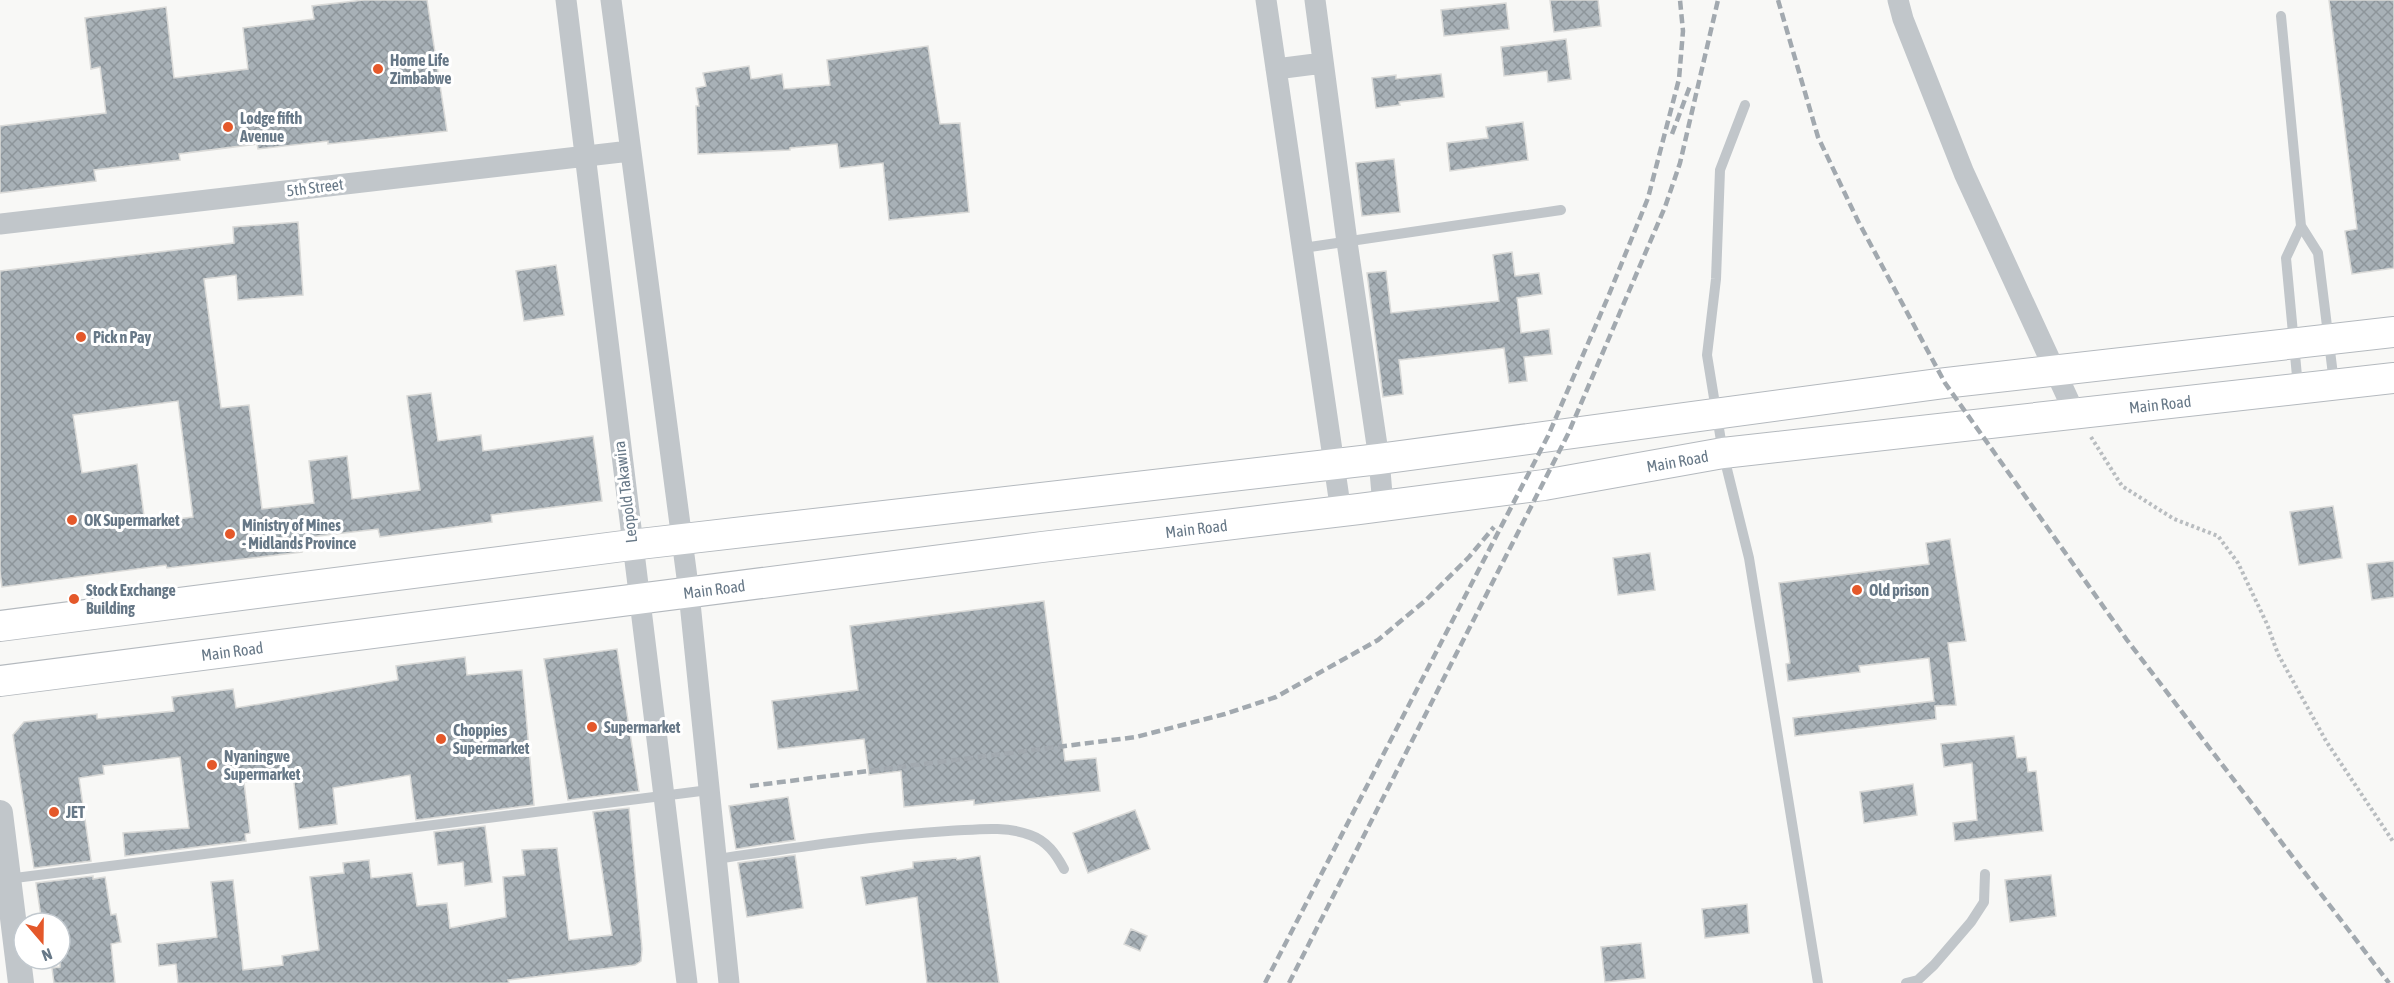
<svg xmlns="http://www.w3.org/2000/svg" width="2394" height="983" viewBox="0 0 2394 983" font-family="'Asap Condensed',sans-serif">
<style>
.building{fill:url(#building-cross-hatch);stroke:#dadad8;stroke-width:1.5;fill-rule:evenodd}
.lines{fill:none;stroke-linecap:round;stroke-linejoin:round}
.secondary-casing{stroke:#b4b9be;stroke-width:32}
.path{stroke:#b9bdc0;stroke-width:4;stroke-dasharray:3 3;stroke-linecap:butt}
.service{stroke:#c1c6ca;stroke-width:10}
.minor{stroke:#c1c6ca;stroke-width:21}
.tertiary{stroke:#c1c6ca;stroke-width:26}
.secondary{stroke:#fff;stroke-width:30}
.rail{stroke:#a2a9af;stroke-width:4.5;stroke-dasharray:9 4.5;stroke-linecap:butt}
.poi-dot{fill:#e4582a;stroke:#fff;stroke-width:2}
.labels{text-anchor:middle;stroke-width:6;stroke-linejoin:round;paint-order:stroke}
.poi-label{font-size:16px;font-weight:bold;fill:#677887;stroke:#fff;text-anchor:start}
.street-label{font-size:16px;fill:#677887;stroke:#fff}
</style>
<defs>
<pattern id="building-cross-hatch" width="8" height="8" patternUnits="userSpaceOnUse" patternTransform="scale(1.5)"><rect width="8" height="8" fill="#a8b1b7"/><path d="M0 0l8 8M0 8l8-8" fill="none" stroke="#8d959a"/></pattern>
</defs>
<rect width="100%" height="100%" fill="#f8f8f6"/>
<path class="building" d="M 364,0 L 427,0 L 447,131 L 328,144 L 328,141 L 258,149 L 257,144 L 179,154 L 180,160 L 94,170 L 96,181 L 0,193 L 0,126 L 106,113 L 100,67 L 91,69 L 85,18 L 166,7 L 174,78 L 248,69 L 243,28 L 314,19 L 312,6 Z
M 1550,0 L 1598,0 L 1601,26 L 1554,32 Z
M 2329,0 L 2394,0 L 2394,268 L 2352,274 L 2345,231 L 2357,229 Z
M 1506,3 L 1509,29 L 1444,36 L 1441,10 Z
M 1566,39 L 1571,79 L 1548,82 L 1547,71 L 1504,76 L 1501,47 Z
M 928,46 L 940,124 L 960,123 L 969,212 L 889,220 L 883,163 L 840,168 L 837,144 L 790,148 L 790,150 L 698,154 L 696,106 L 699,106 L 696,88 L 706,86 L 703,73 L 749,66 L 751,79 L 782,74 L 784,89 L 830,85 L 827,60 Z
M 1441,74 L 1444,97 L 1399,102 L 1400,105 L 1376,108 L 1372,78 L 1396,75 L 1396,79 Z
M 1523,122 L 1528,160 L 1450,171 L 1447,143 L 1488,138 L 1486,127 Z
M 1394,159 L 1400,212 L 1362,216 L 1356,163 Z
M 298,222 L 303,295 L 238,300 L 236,275 L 204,279 L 221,408 L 249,405 L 262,509 L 314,503 L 309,461 L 347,456 L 352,499 L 420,490 L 407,396 L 431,393 L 438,441 L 481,435 L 483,451 L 593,436 L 602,501 L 491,515 L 492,522 L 380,537 L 378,529 L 301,538 L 302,552 L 167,568 L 166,565 L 2,587 L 0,571 L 0,271 L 234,243 L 233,227 ZM 178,401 L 193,517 L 145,523 L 137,464 L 82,473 L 73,415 Z
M 1512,252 L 1515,276 L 1539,273 L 1542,294 L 1517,298 L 1521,333 L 1549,329 L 1552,354 L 1524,357 L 1527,381 L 1509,383 L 1504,348 L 1399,360 L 1403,394 L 1383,397 L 1367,273 L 1386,271 L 1391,313 L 1499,301 L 1493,255 Z
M 556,265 L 564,315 L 524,321 L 516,271 Z
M 2333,506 L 2342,558 L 2299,565 L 2290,512 Z
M 1950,539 L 1966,641 L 1948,643 L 1956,705 L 1935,706 L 1936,719 L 1795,736 L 1793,718 L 1934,701 L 1929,658 L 1859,666 L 1860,672 L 1788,681 L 1786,664 L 1790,663 L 1779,583 L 1929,564 L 1926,543 Z
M 1650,553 L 1655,590 L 1618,595 L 1613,558 Z
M 2394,561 L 2394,597 L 2372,600 L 2367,564 Z
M 1044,601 L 1065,761 L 1096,758 L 1100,791 L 974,805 L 974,800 L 904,807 L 901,771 L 869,775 L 864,739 L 778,749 L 772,701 L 858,690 L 850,626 Z
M 617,649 L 639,791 L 568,800 L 544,659 Z
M 465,657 L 467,675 L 522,670 L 534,805 L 416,820 L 410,775 L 333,788 L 337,824 L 299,829 L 293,774 L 244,782 L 250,833 L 245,834 L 246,841 L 125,856 L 123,833 L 189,828 L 180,757 L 103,766 L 104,774 L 79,778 L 91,861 L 34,868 L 13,735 L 24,722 L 97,714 L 97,719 L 174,711 L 172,697 L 233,689 L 236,708 L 398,680 L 396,666 Z
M 2014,736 L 2017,758 L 2026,757 L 2028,772 L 2036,771 L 2043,831 L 1955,841 L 1953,823 L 1977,820 L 1972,763 L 1944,767 L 1941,744 Z
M 1913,784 L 1917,815 L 1864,823 L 1860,792 Z
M 788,797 L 795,840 L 736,849 L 729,806 Z
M 629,808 L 642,949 L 641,961 L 635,965 L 508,980 L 509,983 L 178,983 L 176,964 L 159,966 L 157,944 L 217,937 L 211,882 L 233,880 L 243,970 L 283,965 L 282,956 L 319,950 L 310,877 L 344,873 L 343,863 L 369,860 L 371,878 L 412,873 L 417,906 L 447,903 L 450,928 L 506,917 L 503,877 L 525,875 L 522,850 L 557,848 L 569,940 L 612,935 L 593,812 Z
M 1135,810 L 1150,849 L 1088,873 L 1073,833 Z
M 485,826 L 492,882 L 465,886 L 463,862 L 438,865 L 434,832 Z
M 795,855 L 803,908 L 747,917 L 738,863 Z
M 980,856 L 999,983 L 927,983 L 917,897 L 866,905 L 861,877 L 913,868 L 913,862 L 956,858 L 957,860 Z
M 2051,875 L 2056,916 L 2010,922 L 2005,880 Z
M 93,876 L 93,879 L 105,877 L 111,915 L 116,914 L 121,942 L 111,944 L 115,983 L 54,983 L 52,968 L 60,967 L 60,923 L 42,923 L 36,883 Z
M 1747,904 L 1749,933 L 1705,938 L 1702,909 Z
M 1131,929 L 1147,936 L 1140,951 L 1124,944 Z
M 1641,943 L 1645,978 L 1605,982 L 1601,947 Z"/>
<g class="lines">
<g class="secondary-casing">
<g id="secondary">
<path d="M 0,626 L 631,545 L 1379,459 L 1945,383 L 2394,332"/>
<path id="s1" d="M 0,681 L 1042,547 L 1359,509 L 1544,485 L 1723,453 L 2394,378"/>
</g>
</g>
<path class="path" d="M 2091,437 L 2122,486 L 2174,519 L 2218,536 L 2238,563 L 2267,624 L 2278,654 L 2326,741 L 2394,843"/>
<path class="service" d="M 2281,16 L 2301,226 L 2318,253 L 2334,383
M 1745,105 L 1720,170 L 1716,279 L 1707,355 L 1723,453 L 1749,558 L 1818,983
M 1303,248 L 1561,210
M 2298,387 L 2286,258 L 2301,226
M 716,859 C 793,848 870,836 948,831 C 974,830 1004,825 1030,835 C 1047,841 1056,854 1064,869
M 7,879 L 709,790
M 1906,983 L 1918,980 L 1934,965 L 1971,922 L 1984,902 L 1985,874"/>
<path class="minor" d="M 566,0 L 687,983
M 611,0 L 689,593 L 729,983
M 1266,0 L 1341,512
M 1315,0 L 1347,242 L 1379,459 L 1383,506
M 1898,0 L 1903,19 L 1964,173 L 2075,414
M 1276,69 L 1323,63
M 0,224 L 630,151"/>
<path class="tertiary" d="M 0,813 L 21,983"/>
<use href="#secondary" class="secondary"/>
<path class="rail" d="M 1778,0 L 1818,137 L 1858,221 L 1945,383 L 2127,640 L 2389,983
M 1672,134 L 1690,86
M 750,786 L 1136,737 L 1225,714 L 1276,697 L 1378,640 L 1426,600 L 1469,557 L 1494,527
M 1265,983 L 1548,436 L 1608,297 L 1648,198 L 1679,79 L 1683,31 L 1680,0
M 1289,983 L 1568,434 L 1665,207 L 1680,163 L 1718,0"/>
</g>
<g class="poi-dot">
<circle cx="378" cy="69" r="6"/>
<circle cx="228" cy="127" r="6"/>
<circle cx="81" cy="337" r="6"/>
<circle cx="72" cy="520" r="6"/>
<circle cx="230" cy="534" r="6"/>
<circle cx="1857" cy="590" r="6"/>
<circle cx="74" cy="599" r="6"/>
<circle cx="592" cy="727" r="6"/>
<circle cx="441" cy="739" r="6"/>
<circle cx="212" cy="765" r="6"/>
<circle cx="54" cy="812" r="6"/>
</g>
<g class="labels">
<g class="poi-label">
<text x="390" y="66">Home Life<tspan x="390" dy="18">Zimbabwe</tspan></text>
<text x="240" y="124">Lodge fifth<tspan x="240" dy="18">Avenue</tspan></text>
<text x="93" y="343">Pick n Pay</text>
<text x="84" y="526">OK Supermarket</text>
<text x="242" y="531">Ministry of Mines<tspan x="242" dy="18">- Midlands Province</tspan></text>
<text x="86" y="596">Stock Exchange<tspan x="86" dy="18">Building</tspan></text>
<text x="1869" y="596">Old prison</text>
<text x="604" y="733">Supermarket</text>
<text x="453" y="736">Choppies<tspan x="453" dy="18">Supermarket</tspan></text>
<text x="224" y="762">Nyaningwe<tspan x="224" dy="18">Supermarket</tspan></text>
<text x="66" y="818">JET</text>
</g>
<g class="street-label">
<text transform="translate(315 187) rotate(-7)" y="6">5th Street</text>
<text dy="6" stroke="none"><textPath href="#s1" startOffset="2178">Main Road</textPath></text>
<text dy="6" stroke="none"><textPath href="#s1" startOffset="1692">Main Road</textPath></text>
<text transform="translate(625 492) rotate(-97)" y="6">Leopold Takawira</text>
<text dy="6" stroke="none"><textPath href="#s1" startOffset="1206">Main Road</textPath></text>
<text dy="6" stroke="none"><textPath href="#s1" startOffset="720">Main Road</textPath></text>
<text dy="6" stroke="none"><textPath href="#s1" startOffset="234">Main Road</textPath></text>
</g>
</g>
<g transform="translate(42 941) rotate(160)"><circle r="28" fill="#ffffff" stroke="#c2c9cf" stroke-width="1.5"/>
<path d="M0-4.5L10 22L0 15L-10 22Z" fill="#e4582a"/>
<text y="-9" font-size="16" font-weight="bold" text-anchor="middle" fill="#677887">N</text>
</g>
</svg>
